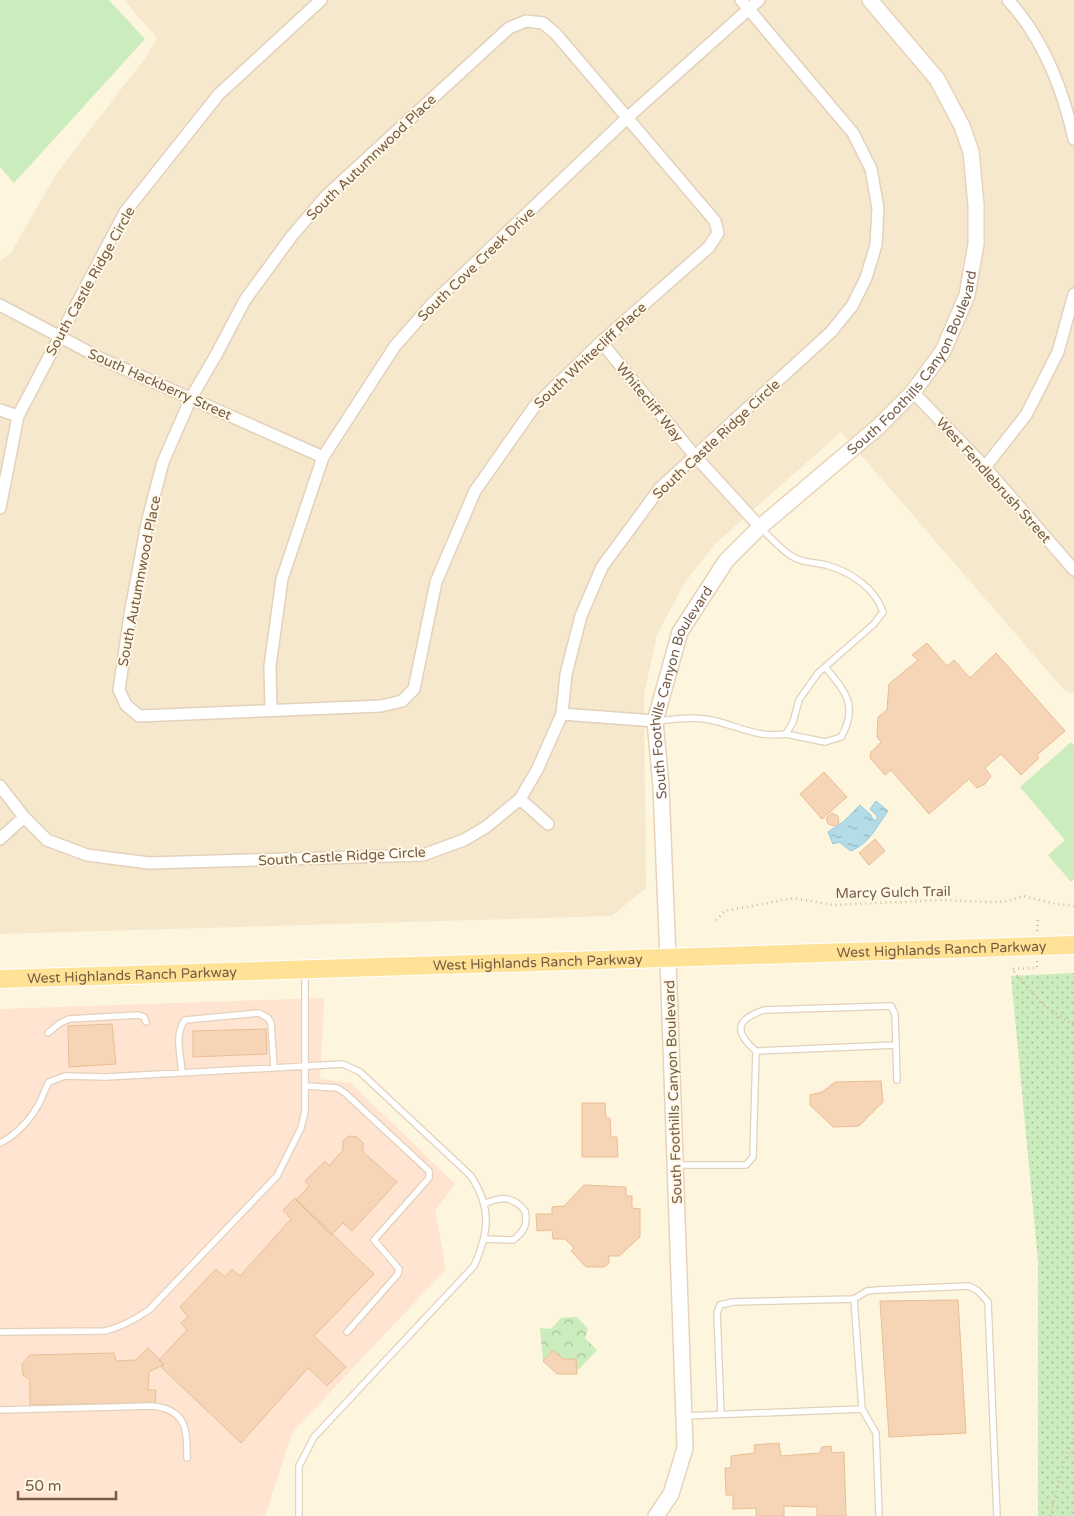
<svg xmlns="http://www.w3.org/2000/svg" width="1074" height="1516" viewBox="0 0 1074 1516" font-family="'Varela Round',sans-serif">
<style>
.residential{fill:#f6e8cd}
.commercial{fill:#ffe4d2}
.grass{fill:url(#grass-dots)}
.park{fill:url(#park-crowns)}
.garden{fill:#cbecbd}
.water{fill:url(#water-ripples);stroke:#98cadb}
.building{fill:#f5d5b5;stroke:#e9bd94}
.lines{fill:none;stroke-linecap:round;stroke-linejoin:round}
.lane-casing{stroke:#e2d1bb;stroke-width:8}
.street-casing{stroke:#e2d1bb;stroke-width:14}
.secondary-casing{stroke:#e8d3b8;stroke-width:18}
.primary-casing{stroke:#fff;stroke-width:20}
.path{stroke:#dab898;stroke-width:2.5;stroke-dasharray:1 4;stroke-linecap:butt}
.lane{stroke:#fff;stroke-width:5.5}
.street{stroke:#fff;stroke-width:11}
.secondary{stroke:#fff;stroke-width:15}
.primary{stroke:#ffe295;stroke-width:18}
.labels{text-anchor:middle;stroke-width:4;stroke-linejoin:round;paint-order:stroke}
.street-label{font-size:14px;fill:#765c45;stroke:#fff8e7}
</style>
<defs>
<pattern id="grass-dots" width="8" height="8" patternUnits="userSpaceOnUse" patternTransform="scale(1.25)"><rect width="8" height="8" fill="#cbecbd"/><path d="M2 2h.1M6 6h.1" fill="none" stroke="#a9c29b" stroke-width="1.8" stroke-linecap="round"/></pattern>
<pattern id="park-crowns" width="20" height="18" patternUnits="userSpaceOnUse" patternTransform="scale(1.25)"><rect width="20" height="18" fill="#cbecbd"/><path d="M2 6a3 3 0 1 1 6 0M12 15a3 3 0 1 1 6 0" fill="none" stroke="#a9c29b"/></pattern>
<pattern id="water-ripples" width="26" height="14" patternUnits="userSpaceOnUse" patternTransform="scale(1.25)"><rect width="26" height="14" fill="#b3dbe8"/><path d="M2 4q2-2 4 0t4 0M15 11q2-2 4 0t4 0" fill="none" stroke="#96b5be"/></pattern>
</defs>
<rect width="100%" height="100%" fill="#fef5df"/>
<path class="residential" d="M 124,0 L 1074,0 L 1074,694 L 1064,690 L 841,432 L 714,545 L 684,584 L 657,635 L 644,695 L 646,888 L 612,916 L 0,934 L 0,261 L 10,254 L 57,173 L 145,58 L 157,38 Z"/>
<path class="commercial" d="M 324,998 L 320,1079 L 351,1083 L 455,1184 L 435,1211 L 446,1269 L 292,1433 L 265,1516 L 0,1516 L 0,1009 Z"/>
<path class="grass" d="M 1074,973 L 1074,1516 L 1038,1516 L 1038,1261 L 1011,976 Z"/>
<path class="park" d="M 577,1317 L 588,1329 L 585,1338 L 597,1350 L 577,1371 L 576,1359 L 563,1359 L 553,1350 L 543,1361 L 540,1328 L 551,1329 L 561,1318 Z"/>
<path class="garden" d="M 0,0 L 109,0 L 145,39 L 14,183 L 0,167 Z
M 1071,742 L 1074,745 L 1074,879 L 1071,882 L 1048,855 L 1065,840 L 1020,787 Z"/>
<path class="water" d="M 876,801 L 888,811 C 876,827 871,842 851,851 L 839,842 L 833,844 L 828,832 L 843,822 L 860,805 L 871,815 L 873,820 L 877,820 L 877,816 L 870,809 Z"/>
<path class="building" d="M 927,643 L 947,666 L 954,660 L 970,678 L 996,653 L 1065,731 L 1037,755 L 1039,758 L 1021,775 L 1001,754 L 985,768 L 991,776 L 985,784 L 977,788 L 969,779 L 929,814 L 891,770 L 885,775 L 870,758 L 871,752 L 881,742 L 877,737 L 878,717 L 887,710 L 889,684 L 918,660 L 912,655 Z
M 824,772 L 847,797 L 822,819 L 800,794 Z
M 832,813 L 838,816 L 839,823 L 834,826 L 828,824 L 826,818 Z
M 875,839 L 885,851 L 869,865 L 859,853 Z
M 112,1024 L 116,1064 L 69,1067 L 68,1026 Z
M 266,1029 L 267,1054 L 193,1057 L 193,1031 Z
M 881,1081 L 883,1102 L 859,1126 L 833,1127 L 810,1105 L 810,1095 L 822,1092 L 835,1082 Z
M 582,1103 L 605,1103 L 606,1118 L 610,1118 L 611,1137 L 617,1137 L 618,1157 L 582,1157 Z
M 349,1136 L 357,1137 L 363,1143 L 363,1152 L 397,1182 L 352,1231 L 343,1223 L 331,1235 L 296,1200 L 309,1186 L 305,1181 L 325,1161 L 329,1166 L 343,1150 L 343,1141 Z
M 584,1185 L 626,1187 L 626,1196 L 632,1196 L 632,1208 L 640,1209 L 640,1237 L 619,1256 L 609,1256 L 609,1263 L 604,1267 L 586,1267 L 571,1251 L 574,1248 L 565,1239 L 553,1239 L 552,1230 L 537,1231 L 536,1214 L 552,1214 L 552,1207 L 564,1206 Z
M 295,1198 L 374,1274 L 314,1336 L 346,1367 L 327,1386 L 308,1368 L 241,1443 L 161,1367 L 164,1364 L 159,1360 L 187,1330 L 181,1323 L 188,1317 L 180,1307 L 216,1269 L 225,1277 L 232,1269 L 240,1276 L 291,1219 L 283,1210 Z
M 958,1300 L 966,1433 L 889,1437 L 880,1301 Z
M 148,1348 L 164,1364 L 149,1372 L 148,1390 L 156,1390 L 155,1403 L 30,1405 L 30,1380 L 23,1375 L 22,1364 L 30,1355 L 114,1353 L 116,1361 L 136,1360 Z
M 553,1350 L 563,1359 L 576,1359 L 577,1374 L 557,1374 L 543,1361 Z
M 779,1443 L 781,1456 L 820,1453 L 822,1447 L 831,1446 L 832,1453 L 844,1452 L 846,1516 L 817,1516 L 817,1507 L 784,1506 L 784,1516 L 756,1516 L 756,1508 L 733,1509 L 733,1495 L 726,1495 L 725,1468 L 731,1468 L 731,1456 L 755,1453 L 754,1445 Z"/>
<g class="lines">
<g class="lane-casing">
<path id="lane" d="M 657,721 C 676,719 696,716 715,721 C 741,727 757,738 786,734 L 793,722 L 799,700 L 818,673 L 874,624 L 883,612 C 875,588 851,572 826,565 C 813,562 801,563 790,555 C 779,548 770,537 761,528
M 786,734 L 825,742 L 841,737 C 859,706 845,691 825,667
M 48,1033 L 60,1023 L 69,1019 L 138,1015 L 144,1017 L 146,1022
M 756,1051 L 896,1045
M 182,1073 C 181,1057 174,1033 185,1020 L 259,1013 L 268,1018 L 271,1023 L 274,1068
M 307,1086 L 337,1088 L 345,1093 L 429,1171 L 429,1178 L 374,1240 L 399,1269 L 398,1274 L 347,1332
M 0,1143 C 15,1136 29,1121 37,1107 C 42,1100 44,1090 49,1082 L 65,1076 L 106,1077 L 343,1064 L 360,1072 L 471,1176 C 492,1208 489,1232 474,1266 L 314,1437 L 299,1466 L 299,1516
M 676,1165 L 746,1165 L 753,1157 L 756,1051 C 735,1033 734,1020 764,1010 L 891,1006 L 895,1014 L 897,1080
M 484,1204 C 501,1196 513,1196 525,1211 C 528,1224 524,1232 513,1240 L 485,1239
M 0,1332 L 105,1331 C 122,1327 135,1319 149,1310 L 277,1176 L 301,1128 L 305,1111 L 305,971
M 862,1409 L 876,1433 L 879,1516
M 0,1410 L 153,1406 C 187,1410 187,1430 187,1458
M 721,1414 L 717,1313 L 720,1305 L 733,1302 L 854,1299 L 867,1291 L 877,1290 L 969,1286 L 978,1291 L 988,1302 L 997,1516
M 684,1416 L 862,1409 L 854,1299"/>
</g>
<g class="street-casing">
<path id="street" d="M 1008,0 C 1043,38 1063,90 1074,139
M 526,21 L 543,23 L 556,34 L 715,221 L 718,233 L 709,247 L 601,342 L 534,407 L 475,491 L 436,582 L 414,689 L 402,701 L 381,706 L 139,716 L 126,705 L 119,690 L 130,615 L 147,523 L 163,462 L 191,398 L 216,355 L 245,300 L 291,237 L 326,196 L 509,28 Z
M 0,305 L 102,359 L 323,457
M 601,342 L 695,456 L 760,527
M 913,392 L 985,467 L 1074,570
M 0,410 L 18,416
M 985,467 L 1026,415 L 1058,352 L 1074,294
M 0,508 L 18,416 L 125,212 L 219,94 L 321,0
M 271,709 L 270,666 L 282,579 L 323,457 L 395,346 L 432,304 L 627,118 L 759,0
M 562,714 L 655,721
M 0,786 L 24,817 L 47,840 L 87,855 L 149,863 L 423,855 L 464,840 L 486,827 L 520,799 L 537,770 L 562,714 L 566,674 L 581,616 L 602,567 L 660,488 L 831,332 L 852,306 L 866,278 L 876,245 L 878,208 L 871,169 L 853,133 L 741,0
M 520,799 L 548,824
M 0,839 L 24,817"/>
</g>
<g class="secondary-casing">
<g id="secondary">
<path id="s1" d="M 656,1516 L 671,1494 L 685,1448 L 668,959 L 661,787 L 655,721 L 680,632 L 726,561 L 760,527 L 878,427 L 913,392 L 943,351 L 967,295 L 976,244 L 976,205 L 971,152 L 962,126 L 937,79 L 870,0"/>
</g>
</g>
<g class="primary-casing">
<g id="primary">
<path id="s2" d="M 0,979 L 1074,945"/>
</g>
</g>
<path class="path" d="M 716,920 L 725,911 L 794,898 L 833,905 L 943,900 L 990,902 L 1009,901 L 1023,896 L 1056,904 L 1074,906
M 1037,931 L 1038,919
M 1037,961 L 1037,968 L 1012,969 L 1041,1003 L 1074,1026
M 1050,1516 L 1064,1462 L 1074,1436"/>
<use href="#lane" class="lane"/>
<use href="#street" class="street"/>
<use href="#secondary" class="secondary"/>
<use href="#primary" class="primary"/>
</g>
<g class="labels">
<g class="street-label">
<text transform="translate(371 157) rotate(-44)" y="5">South Autumnwood Place</text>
<text transform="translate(476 264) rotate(-44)" y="5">South Cove Creek Drive</text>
<text transform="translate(90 281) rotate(-61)" y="5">South Castle Ridge Circle</text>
<text transform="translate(590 355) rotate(-43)" y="5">South Whitecliff Place</text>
<text dy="5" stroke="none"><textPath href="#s1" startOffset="1256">South Foothills Canyon Boulevard</textPath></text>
<text transform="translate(160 384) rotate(24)" y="5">South Hackberry Street</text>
<text transform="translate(650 402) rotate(51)" y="5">Whitecliff Way</text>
<text transform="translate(716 439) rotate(-43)" y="5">South Castle Ridge Circle</text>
<text transform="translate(994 480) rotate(48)" y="5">West Fendlebrush Street</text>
<text transform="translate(139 581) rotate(-79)" y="5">South Autumnwood Place</text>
<text dy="5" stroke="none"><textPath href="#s1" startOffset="836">South Foothills Canyon Boulevard</textPath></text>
<text transform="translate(342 856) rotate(-3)" y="5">South Castle Ridge Circle</text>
<text transform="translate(893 892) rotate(-1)" y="5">Marcy Gulch Trail</text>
<text dy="5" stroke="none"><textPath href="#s2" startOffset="942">West Highlands Ranch Parkway</textPath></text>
<text dy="5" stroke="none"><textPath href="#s2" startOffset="538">West Highlands Ranch Parkway</textPath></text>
<text dy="5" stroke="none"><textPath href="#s2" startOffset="132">West Highlands Ranch Parkway</textPath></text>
<text transform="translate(673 1092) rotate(-92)" y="5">South Foothills Canyon Boulevard</text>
</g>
</g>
<path d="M18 1491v8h98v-8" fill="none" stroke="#765c45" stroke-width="2.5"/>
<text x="25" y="1491" font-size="15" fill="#765c45" stroke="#fff8e7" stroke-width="4" paint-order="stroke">50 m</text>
</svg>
